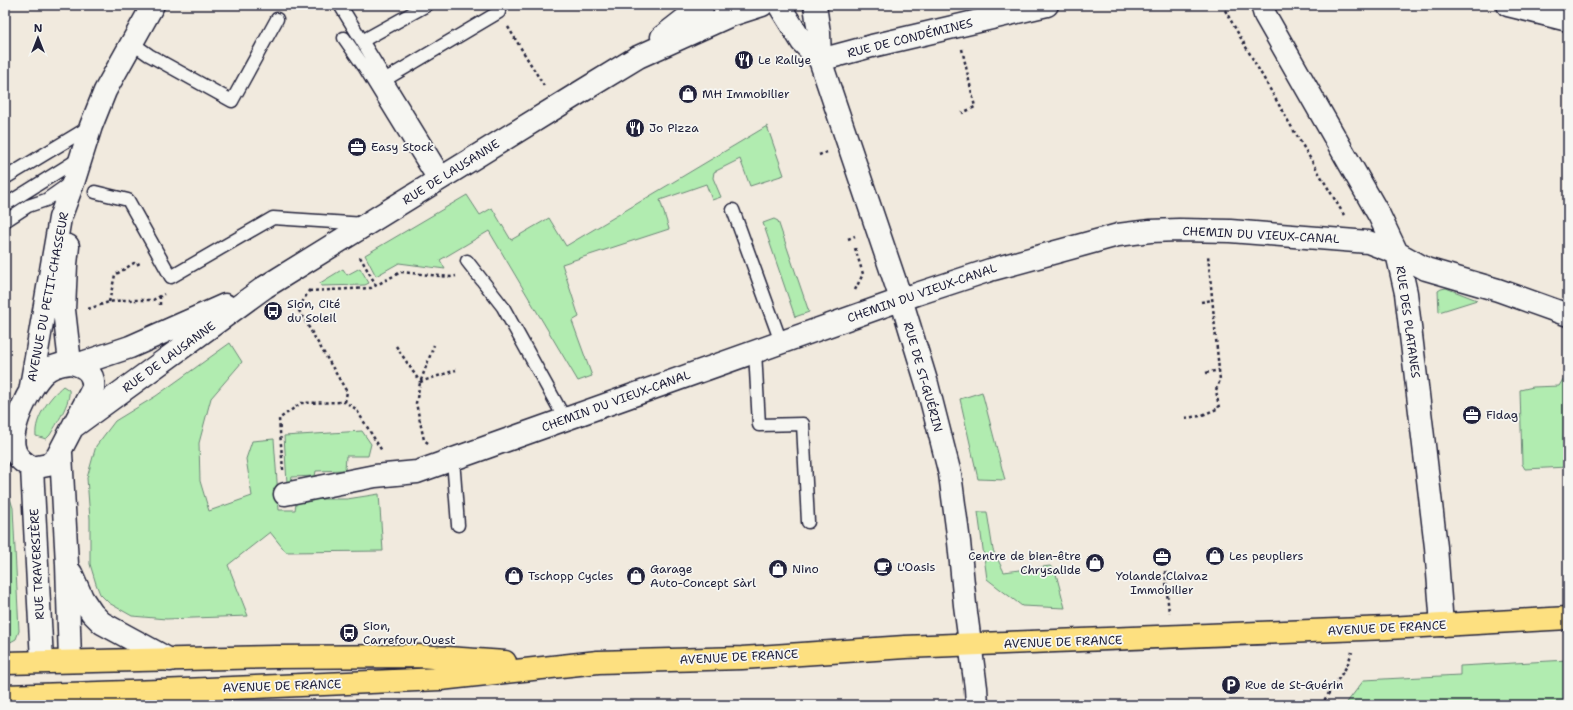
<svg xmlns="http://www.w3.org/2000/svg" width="1573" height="710" viewBox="0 0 1573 710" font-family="'Shantell Sans',sans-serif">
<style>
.green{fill:#b1ecb0;stroke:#6a8776}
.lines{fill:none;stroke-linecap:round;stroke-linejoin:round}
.lane-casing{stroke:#22223b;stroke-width:15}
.street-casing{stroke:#22223b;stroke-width:25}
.secondary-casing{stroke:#22223b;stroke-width:25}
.primary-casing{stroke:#22223b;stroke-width:25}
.path{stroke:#22223b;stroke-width:2.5;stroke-dasharray:3 3;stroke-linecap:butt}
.lane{stroke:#f6f6f2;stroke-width:12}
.street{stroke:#f6f6f2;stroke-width:22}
.secondary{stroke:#f6f6f2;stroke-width:22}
.primary{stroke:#fde080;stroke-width:22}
.labels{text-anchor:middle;stroke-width:3.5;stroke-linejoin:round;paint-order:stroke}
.street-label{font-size:12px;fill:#22223b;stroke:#f6f6f2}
.poi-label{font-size:12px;fill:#22223b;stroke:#f6f6f2;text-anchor:start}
</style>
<rect width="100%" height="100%" fill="#f1eade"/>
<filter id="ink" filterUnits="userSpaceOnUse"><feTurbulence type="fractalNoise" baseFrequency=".025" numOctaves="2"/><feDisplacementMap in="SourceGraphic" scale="8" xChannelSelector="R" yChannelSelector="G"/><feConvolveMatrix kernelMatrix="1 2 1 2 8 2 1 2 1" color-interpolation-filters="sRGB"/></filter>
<g filter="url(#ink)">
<path class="green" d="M 767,126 L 784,175 L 750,186 L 740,159 L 714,172 L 713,178 L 721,197 L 712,200 L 706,184 L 660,200 L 669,229 L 562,264 L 579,317 L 572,321 L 592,376 L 578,381 L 489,231 L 440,260 L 445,269 L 399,263 L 376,276 L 365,255 L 467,195 L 480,215 L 492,208 L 511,240 L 549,218 L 566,246 Z
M 774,219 L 778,221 L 809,312 L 795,317 L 763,223 Z
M 360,268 L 369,283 L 365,285 L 321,286 L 320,283 L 343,269 L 347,275 Z
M 1446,288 L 1477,300 L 1439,312 L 1438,291 L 1441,289 Z
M 230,343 L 242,362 L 211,398 L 199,443 L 200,481 L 209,511 L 252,496 L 246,459 L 252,441 L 274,439 L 279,510 L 295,510 L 297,498 L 301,499 L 347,499 L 379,494 L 383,551 L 286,552 L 270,532 L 228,565 L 248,616 L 166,619 L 132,616 L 109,603 L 100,594 L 96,584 L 90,564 L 90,519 L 87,478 L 96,446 L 115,421 L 156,396 Z
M 1568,371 L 1568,467 L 1525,469 L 1522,464 L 1520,390 L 1533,387 L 1559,386 Z
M 63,386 L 69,390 C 71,402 56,425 50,435 L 46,439 L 36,436 C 34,418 50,397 63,386 Z
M 982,392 L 1005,480 L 978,479 L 960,399 Z
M 362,431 L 371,444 L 368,456 L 346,456 L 345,470 L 316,471 L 315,476 L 292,477 L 291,482 L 287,483 L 284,436 Z
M 5,490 L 8,492 L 13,508 L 19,631 L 16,639 L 5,645 Z
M 978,512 L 987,512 L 993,550 L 1004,572 L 1050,566 L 1055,570 L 1065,608 L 1022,606 L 987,579 Z
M 1568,660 L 1568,705 L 1345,705 L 1364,680 L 1460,675 L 1460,666 Z"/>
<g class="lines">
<g class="lane-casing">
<path id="lane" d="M 340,5 L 445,176
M 344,38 L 365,68 L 435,182
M 362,41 L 427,5
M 132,43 L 149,55 L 232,101 L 277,19
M 386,79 L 499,12
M 5,178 L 91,126
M 95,192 L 128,200 L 171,277 L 273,218 L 365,224
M 5,205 L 80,158
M 733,210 L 781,342
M 5,221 L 28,206 L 46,200 L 70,183
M 467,261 L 503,307 L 565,419
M 755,351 L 759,425 L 803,424 L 808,522
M 453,459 L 458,525"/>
</g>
<g class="street-casing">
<path id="street" d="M 779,5 L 802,42 L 820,60
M 815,5 L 819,33 L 820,60 L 901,299 L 927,384 L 950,474 L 959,542 L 965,605 L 976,688 L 977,705
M 1262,5 L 1265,15 L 1379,215 L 1397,253 L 1406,293 L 1436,547 L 1442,625
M 1508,5 L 1568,20
M 820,60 L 872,46 L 1047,5
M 285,494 L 375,476 L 417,472 L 917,294 L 990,270 L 1118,235 L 1150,231 L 1179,230 L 1230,231 L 1368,242 L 1397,253 L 1426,269 L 1498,290 L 1568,315"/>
</g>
<g class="secondary-casing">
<path id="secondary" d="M 662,37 L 703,5
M 68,246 L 66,264 L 64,310 L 70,363
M 70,363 C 84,365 95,373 93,388 L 57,457 L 48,465 L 32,468 C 24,463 18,459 15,451 C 7,431 30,386 44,373 C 51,366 61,364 70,363 Z
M 79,364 L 130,347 L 225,305
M 30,392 L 60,218 L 74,180 L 91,126 L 105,91 L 153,5
M 73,427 L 265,287 L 579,93 L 638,57 L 731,15 L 762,5
M 61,453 L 67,564 L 70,661
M 32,468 L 42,661
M 71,573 L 82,598 L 92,613 L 102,623 L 170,660
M 140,705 L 160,691"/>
</g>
<g class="primary-casing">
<path id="primary" d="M 5,663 L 275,657 L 418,656 L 505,662
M 5,696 L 160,691 L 440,679 L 598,662 L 742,658 L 905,647 L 1388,628 L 1568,618"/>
</g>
<path class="path" d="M 1222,5 L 1291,126 L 1344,215
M 508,27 L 544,86
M 962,49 L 975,107 L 962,113
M 819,155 L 827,152
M 848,239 L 855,236
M 360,257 L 376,285
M 308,290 L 309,291 L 298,309 L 347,392 L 345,402
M 855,290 L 863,274 L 855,248
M 309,291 L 371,288 L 401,272 L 450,277 L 456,276
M 160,296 L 160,307
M 109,302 L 115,275 L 134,263 L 136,265 L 142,262
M 1201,302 L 1212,300
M 88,309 L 109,302 L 124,300 L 153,300 L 164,294
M 396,346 L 420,382
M 1206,373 L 1219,370
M 420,382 L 456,370
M 1185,418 L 1200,416 L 1219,408 L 1216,390 L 1220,380 L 1219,370 L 1208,255
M 428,443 L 424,440 L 416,403 L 420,383 L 434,345
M 283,470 L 279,419 L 301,403 L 345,402 L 356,409 L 382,451
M 1165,571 L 1169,613
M 1321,705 L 1347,666 L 1352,652"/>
<use href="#lane" class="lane"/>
<use href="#street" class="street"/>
<use href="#secondary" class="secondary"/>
<use href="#primary" class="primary"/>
</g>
</g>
<defs>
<g id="restaurant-disc" transform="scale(1)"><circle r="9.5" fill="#22223b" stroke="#f6f6f2"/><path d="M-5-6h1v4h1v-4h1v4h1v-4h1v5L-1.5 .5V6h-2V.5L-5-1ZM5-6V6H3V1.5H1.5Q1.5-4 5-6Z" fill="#fff"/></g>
<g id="shop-disc" transform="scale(1)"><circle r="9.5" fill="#22223b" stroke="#f6f6f2"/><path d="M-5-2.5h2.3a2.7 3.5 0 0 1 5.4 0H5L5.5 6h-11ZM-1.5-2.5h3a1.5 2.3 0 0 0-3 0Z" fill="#fff"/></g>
<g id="office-disc" transform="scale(1)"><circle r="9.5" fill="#22223b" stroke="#f6f6f2"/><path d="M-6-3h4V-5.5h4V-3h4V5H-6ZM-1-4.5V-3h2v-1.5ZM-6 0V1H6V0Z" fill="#fff"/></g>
<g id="bus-disc" transform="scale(1)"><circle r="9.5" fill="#22223b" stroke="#f6f6f2"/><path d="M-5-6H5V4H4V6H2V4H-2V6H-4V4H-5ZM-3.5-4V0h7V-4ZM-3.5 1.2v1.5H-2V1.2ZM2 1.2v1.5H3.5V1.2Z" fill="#fff"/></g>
<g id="cafe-disc" transform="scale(1)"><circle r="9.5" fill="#22223b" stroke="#f6f6f2"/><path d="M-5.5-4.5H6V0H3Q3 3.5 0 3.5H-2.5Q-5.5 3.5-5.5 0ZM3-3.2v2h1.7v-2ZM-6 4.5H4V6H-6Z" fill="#fff"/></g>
<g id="parking-disc" transform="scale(1)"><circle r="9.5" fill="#22223b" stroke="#f6f6f2"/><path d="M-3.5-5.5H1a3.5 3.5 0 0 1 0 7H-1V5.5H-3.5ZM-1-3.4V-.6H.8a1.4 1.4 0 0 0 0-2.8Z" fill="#fff"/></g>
</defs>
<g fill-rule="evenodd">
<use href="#restaurant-disc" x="744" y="60"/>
<use href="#shop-disc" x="688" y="94"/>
<use href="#restaurant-disc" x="635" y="128"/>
<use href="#office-disc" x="357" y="147"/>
<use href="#bus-disc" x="273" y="311"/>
<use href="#office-disc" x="1472" y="415"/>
<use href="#shop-disc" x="1215" y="556"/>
<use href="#office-disc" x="1162" y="557"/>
<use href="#shop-disc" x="1095" y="563"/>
<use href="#cafe-disc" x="883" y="567"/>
<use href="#shop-disc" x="778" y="569"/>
<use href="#shop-disc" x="514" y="576"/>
<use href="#shop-disc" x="636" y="576"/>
<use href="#bus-disc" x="349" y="633"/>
<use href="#parking-disc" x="1231" y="685"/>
</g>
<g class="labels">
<g class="street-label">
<text transform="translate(910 38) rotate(-14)" y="4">RUE DE CONDÉMINES</text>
<text transform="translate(451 172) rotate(-32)" y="4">RUE DE LAUSANNE</text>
<text transform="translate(1261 235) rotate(3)" y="4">CHEMIN DU VIEUX-CANAL</text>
<text transform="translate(922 293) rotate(-19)" y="4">CHEMIN DU VIEUX-CANAL</text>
<text transform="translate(48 297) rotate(-79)" y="4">AVENUE DU PETIT-CHASSEUR</text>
<text transform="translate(1408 322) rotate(82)" y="4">RUE DES PLATANES</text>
<text transform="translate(169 357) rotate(-36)" y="4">RUE DE LAUSANNE</text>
<text transform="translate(923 377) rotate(74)" y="4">RUE DE ST-GUÉRIN</text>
<text transform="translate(616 401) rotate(-20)" y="4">CHEMIN DU VIEUX-CANAL</text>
<text transform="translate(37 564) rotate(-93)" y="4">RUE TRAVERSIÈRE</text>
<text transform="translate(1387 628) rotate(-3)" y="4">AVENUE DE FRANCE</text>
<text transform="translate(1063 642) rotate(-2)" y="4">AVENUE DE FRANCE</text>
<text transform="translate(739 657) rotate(-3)" y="4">AVENUE DE FRANCE</text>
<text transform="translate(282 686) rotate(-2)" y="4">AVENUE DE FRANCE</text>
</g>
<g class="poi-label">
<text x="758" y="64">Le Rallye</text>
<text x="702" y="98">MH Immobilier</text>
<text x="649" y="132">Jo Pizza</text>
<text x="371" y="151">Easy Stock</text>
<text x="287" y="308">Sion, Cité<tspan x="287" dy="14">du Soleil</tspan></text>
<text x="1486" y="419">Fidag</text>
<text x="1081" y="560" text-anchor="end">Centre de bien-être<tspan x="1081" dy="14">Chrysalide</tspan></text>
<text x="1229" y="560">Les peupliers</text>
<text x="897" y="571">L'Oasis</text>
<text x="650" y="573">Garage<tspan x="650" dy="14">Auto-Concept Sàrl</tspan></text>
<text x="792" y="573">Nino</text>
<text x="528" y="580">Tschopp Cycles</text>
<text x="1162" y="580" text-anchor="middle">Yolande Claivaz<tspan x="1162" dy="14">Immobilier</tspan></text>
<text x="363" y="630">Sion,<tspan x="363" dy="14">Carrefour Ouest</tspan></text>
<text x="1245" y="689">Rue de St-Guérin</text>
</g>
</g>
<rect width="1573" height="710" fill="none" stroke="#f6f6f2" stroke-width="20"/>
<rect x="10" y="10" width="1553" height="690" fill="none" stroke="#22223b" stroke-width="1.5" filter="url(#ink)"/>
<g transform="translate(38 38)" stroke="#f6f6f2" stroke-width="3" paint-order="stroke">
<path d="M0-3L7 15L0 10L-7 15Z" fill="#22223b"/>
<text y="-6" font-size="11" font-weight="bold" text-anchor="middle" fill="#22223b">N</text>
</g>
</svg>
